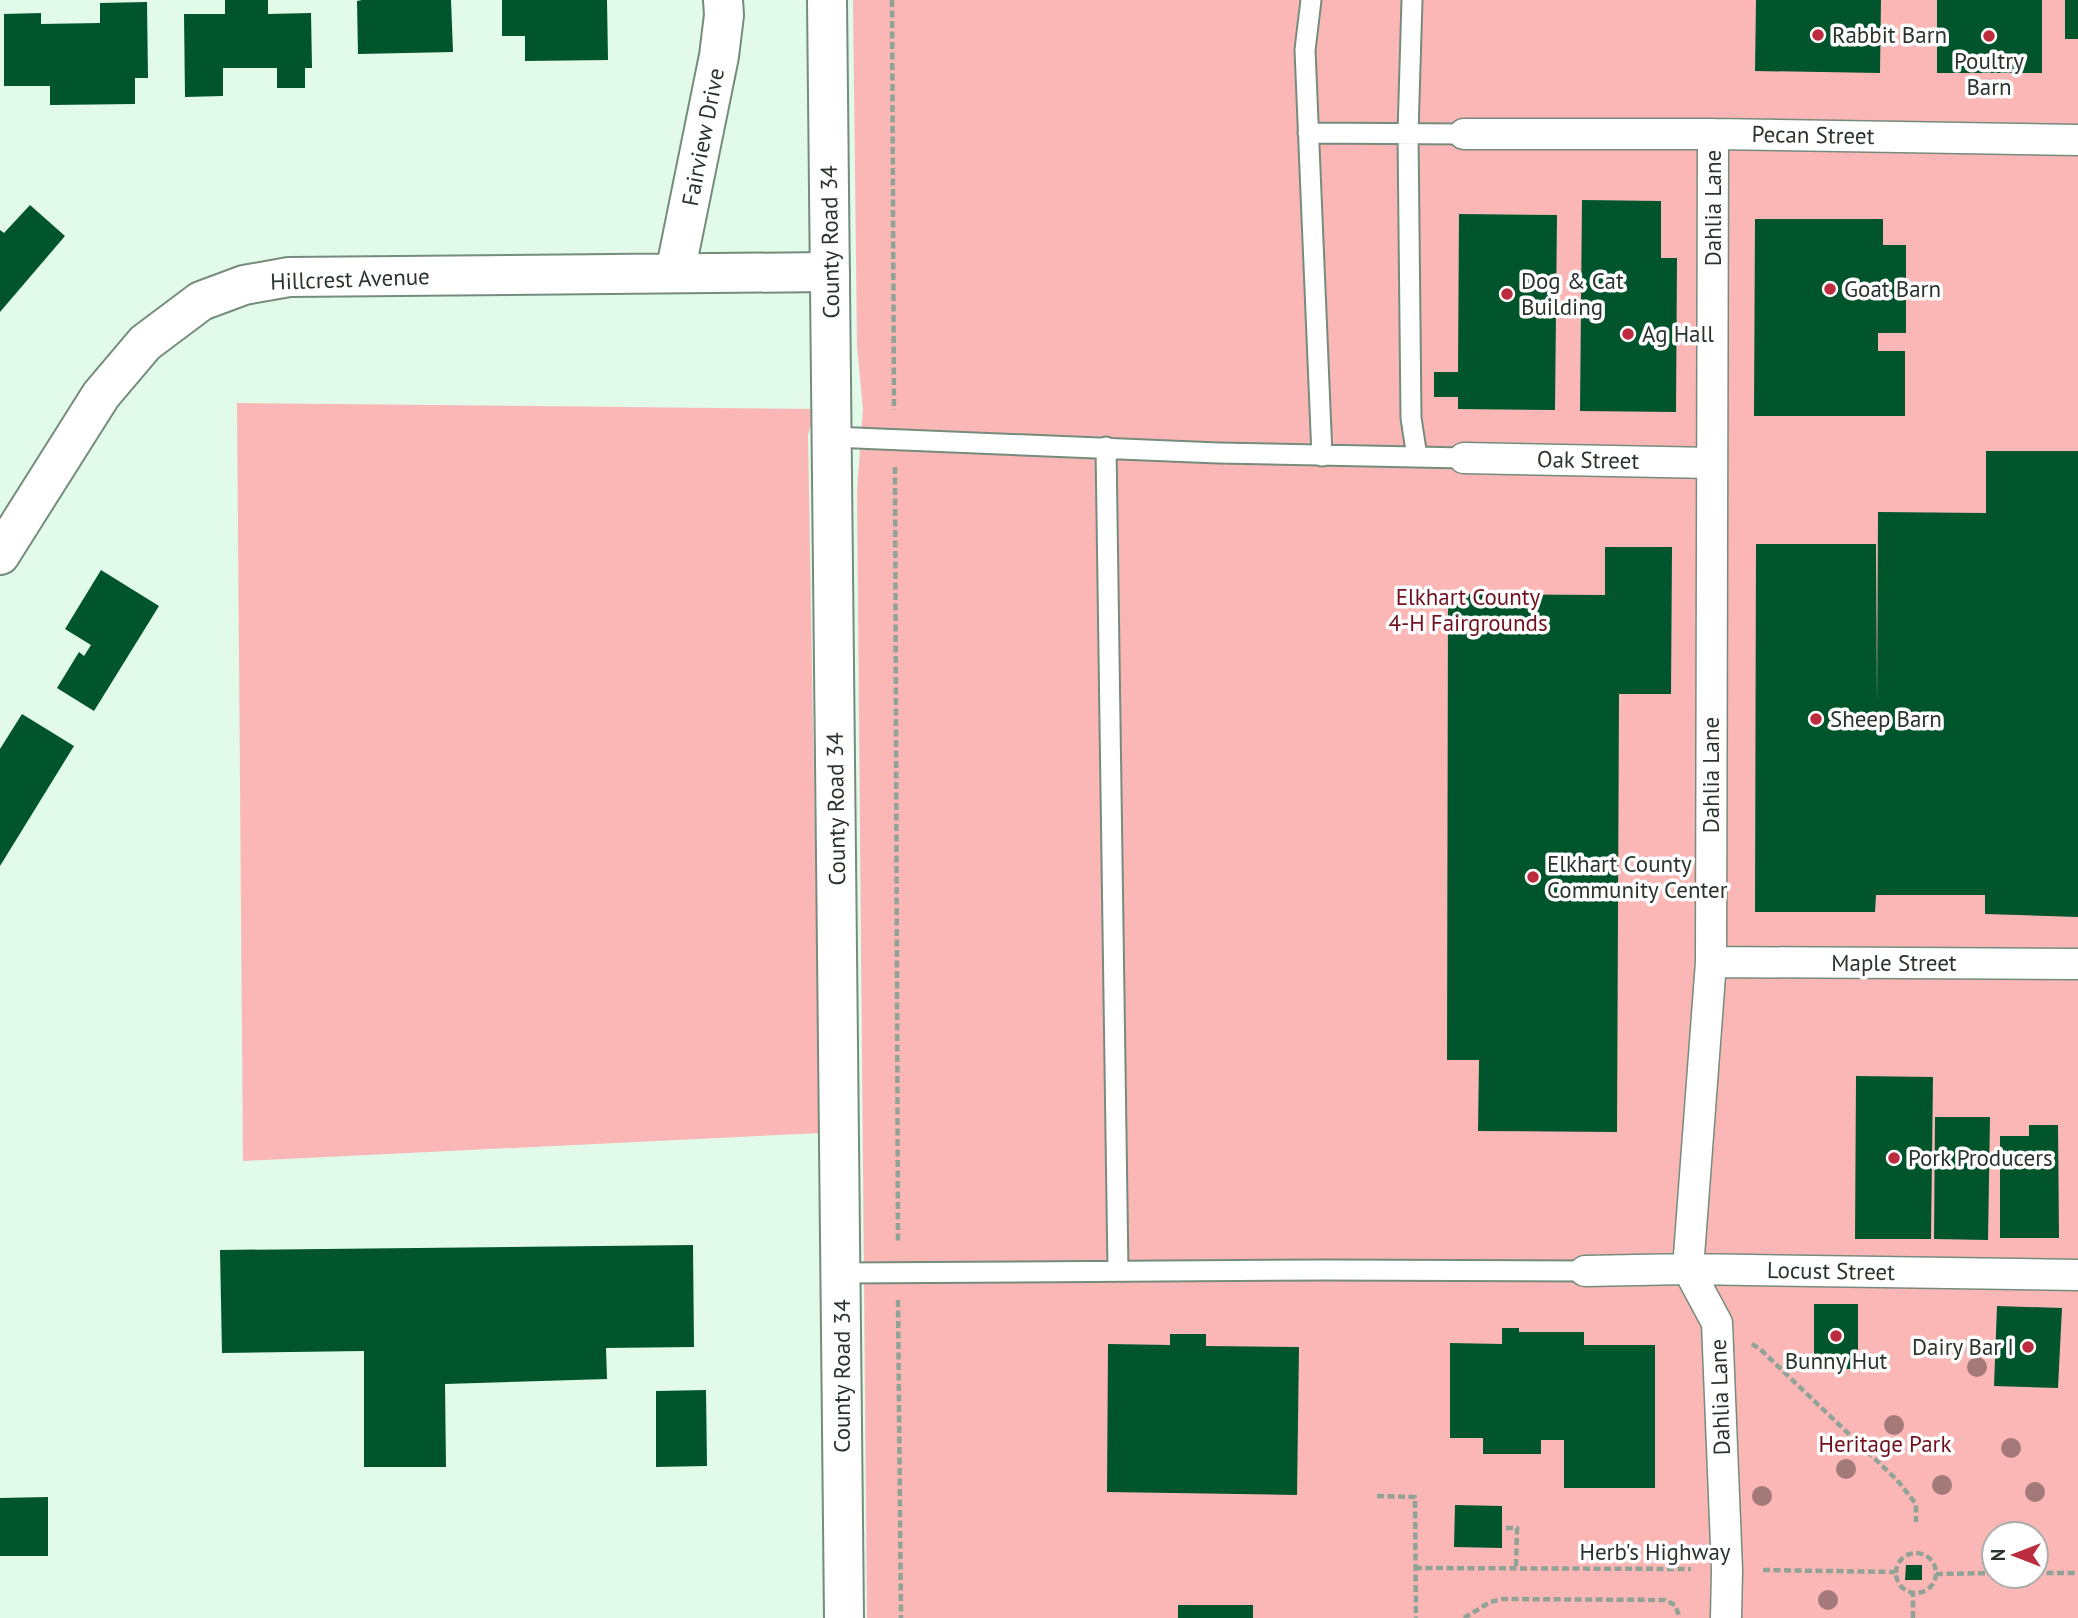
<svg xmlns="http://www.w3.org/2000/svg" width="2078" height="1618" viewBox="0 0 2078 1618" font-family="'PT Sans',sans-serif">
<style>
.green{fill:#fab7b6;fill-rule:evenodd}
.building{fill:#00552d}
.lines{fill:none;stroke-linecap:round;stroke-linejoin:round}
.service-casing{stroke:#758c7c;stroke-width:23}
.pedestrian-casing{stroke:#758c7c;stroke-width:33}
.minor-casing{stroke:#758c7c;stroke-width:42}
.tertiary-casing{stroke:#758c7c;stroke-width:42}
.path{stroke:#91a397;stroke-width:4.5;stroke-dasharray:7 3.5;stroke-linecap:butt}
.service{stroke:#fff;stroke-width:19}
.pedestrian{stroke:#fff;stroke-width:30}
.minor{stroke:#fff;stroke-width:38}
.tertiary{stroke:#fff;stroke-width:38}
.tree{fill:#a37979}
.poi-dot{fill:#bd2c3e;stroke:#fff;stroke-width:2.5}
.labels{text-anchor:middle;stroke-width:7;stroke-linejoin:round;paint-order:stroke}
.poi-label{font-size:23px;fill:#2a342d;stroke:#fff;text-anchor:start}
.street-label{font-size:23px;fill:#2a342d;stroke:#fff}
.park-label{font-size:23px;fill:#70101e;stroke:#fff}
</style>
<rect width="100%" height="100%" fill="#e1fae9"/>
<path class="green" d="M 853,0 L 2078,0 L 2078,1618 L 867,1618 L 857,491 L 863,409 L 857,346 ZM 1994,1534 L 2036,1534 L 2036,1576 L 1994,1576 Z
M 237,403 L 815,409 L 808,435 L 820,1133 L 243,1161 Z"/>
<path class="building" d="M 225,0 L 268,0 L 268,14 L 311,13 L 312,68 L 305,68 L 305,88 L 277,88 L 277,68 L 223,68 L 223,96 L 185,97 L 184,14 L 225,14 Z
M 362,0 L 451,0 L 453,52 L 358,54 L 357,1 Z
M 502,0 L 607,0 L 608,60 L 525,61 L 525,36 L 502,36 Z
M 1756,0 L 1881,0 L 1880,73 L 1755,71 Z
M 1937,0 L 2042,0 L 2042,73 L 1937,73 Z
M 2065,0 L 2078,0 L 2078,39 L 2065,39 Z
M 147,2 L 148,78 L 135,78 L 135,104 L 50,105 L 50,86 L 4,86 L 4,14 L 41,13 L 41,24 L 100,23 L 100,3 Z
M 1582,200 L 1661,201 L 1661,258 L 1677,258 L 1676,412 L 1580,411 Z
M 30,205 L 65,236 L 0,312 L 0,230 L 4,233 Z
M 1459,214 L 1557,215 L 1555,410 L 1458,409 L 1458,397 L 1434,397 L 1434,372 L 1458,372 Z
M 1755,219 L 1883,219 L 1883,245 L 1906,245 L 1906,333 L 1878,333 L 1878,351 L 1905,351 L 1905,416 L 1754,416 Z
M 1986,451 L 2078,451 L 2078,917 L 1985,914 L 1985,895 L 1876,895 L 1875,912 L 1755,912 L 1756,544 L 1876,544 L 1877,705 L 1878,512 L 1986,513 Z
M 1605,547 L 1672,547 L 1671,694 L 1619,694 L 1617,1132 L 1478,1131 L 1479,1060 L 1447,1060 L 1448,594 L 1605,595 Z
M 101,570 L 159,606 L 94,711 L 57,688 L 79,652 L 84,656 L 91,645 L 65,629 Z
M 22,714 L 74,746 L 0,866 L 0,749 Z
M 1856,1076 L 1933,1077 L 1931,1239 L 1855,1239 Z
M 1935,1117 L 1990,1117 L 1988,1240 L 1934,1239 Z
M 2029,1125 L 2058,1125 L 2059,1238 L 2000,1238 L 2000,1136 L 2029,1136 Z
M 693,1245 L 694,1347 L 606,1348 L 607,1379 L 445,1384 L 446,1467 L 364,1467 L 364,1351 L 222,1353 L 220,1250 Z
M 1814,1304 L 1858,1304 L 1858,1369 L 1814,1369 Z
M 1997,1306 L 2062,1308 L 2058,1388 L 1994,1386 Z
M 1502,1328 L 1519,1328 L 1519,1332 L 1584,1332 L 1584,1345 L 1655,1345 L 1655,1488 L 1564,1488 L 1564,1440 L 1541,1440 L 1541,1454 L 1483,1454 L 1483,1438 L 1450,1438 L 1450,1343 L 1502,1344 Z
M 1170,1334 L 1206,1334 L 1206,1346 L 1299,1347 L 1297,1495 L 1107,1492 L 1108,1344 L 1170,1345 Z
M 706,1390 L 707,1466 L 656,1467 L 656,1391 Z
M 48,1497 L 48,1556 L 0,1556 L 0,1498 Z
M 1455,1505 L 1502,1506 L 1502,1548 L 1454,1547 Z
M 1906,1565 L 1922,1565 L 1922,1580 L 1905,1580 Z
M 1178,1605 L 1253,1605 L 1253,1618 L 1178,1618 Z"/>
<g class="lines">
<g class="service-casing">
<path id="service" d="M 1311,0 L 1305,50 L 1322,456
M 1412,0 L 1408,133 L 1411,418 L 1417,457
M 1308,133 L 1464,134
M 832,437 L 1218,453 L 1464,458
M 1106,447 L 1118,1271
M 842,1273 L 1325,1270 L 1585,1271"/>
</g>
<g class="pedestrian-casing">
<path id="pedestrian" d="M 1464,134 L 1713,134 L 2078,140
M 1713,134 L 1711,962 L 1688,1269 L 1717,1323 L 1727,1570 L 1726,1618
M 1464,458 L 1712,463
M 1711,962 L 2078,964
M 1585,1271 L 1688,1269 L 2078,1275"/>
</g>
<g class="minor-casing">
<path id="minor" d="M 675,273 L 719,56 L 724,15 L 723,0
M 0,555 L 101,395 L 145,343 L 201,301 L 244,285 L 289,277 L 830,272"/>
</g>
<g class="tertiary-casing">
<path id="tertiary" d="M 827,0 L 844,1618"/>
</g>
<path class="path" d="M 892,0 L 894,410
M 895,467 L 898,1243
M 898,1300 L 901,1618
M 1752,1344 L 1760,1349 L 1897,1480 L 1916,1504 L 1916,1522
M 1377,1496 L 1415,1497 L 1416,1618
M 1506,1528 L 1517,1528 L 1516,1569
M1896 1573a20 20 0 1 1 40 0a20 20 0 1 1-40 0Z
M 1415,1568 L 1691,1569
M 1763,1570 L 1895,1572
M 2036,1573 L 2078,1573
M 1936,1574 L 1994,1573
M 1464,1618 L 1490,1602 L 1502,1599 L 1665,1600 L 1675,1605 L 1680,1618
M 1913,1618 L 1913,1593"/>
<use href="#service" class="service"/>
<use href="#pedestrian" class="pedestrian"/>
<use href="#minor" class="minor"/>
<use href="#tertiary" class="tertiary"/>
</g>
<g class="tree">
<circle cx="1977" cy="1367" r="10"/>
<circle cx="1894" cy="1425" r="10"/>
<circle cx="2011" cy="1448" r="10"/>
<circle cx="1846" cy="1469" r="10"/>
<circle cx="1942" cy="1485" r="10"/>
<circle cx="2035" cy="1492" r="10"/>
<circle cx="1762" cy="1496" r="10"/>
<circle cx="1828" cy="1600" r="10"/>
</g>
<g class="poi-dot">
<circle cx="1818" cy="35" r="7"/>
<circle cx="1989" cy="36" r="7"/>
<circle cx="1830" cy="289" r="7"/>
<circle cx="1507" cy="294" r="7"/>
<circle cx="1628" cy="334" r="7"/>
<circle cx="1816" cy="719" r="7"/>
<circle cx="1533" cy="877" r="7"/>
<circle cx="1894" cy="1158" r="7"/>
<circle cx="1836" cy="1336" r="7"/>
<circle cx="2028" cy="1347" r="7"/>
</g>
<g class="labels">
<g class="poi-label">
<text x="1832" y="43">Rabbit Barn</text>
<text x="1989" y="69" text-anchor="middle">Poultry<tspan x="1989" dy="26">Barn</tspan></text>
<text x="1521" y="289">Dog &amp; Cat<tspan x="1521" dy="26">Building</tspan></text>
<text x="1844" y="297">Goat Barn</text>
<text x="1642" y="342">Ag Hall</text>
<text x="1830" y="727">Sheep Barn</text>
<text x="1547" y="872">Elkhart County<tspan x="1547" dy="26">Community Center</tspan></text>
<text x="1908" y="1166">Pork Producers</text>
<text x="2014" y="1355" text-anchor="end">Dairy Bar I</text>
<text x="1836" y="1369" text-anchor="middle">Bunny Hut</text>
</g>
<g class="street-label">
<text transform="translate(1813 135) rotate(1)" y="8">Pecan Street</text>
<text transform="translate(703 137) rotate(-79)" y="8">Fairview Drive</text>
<text transform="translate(1713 208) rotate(-90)" y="8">Dahlia Lane</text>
<text transform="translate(830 242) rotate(-91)" y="8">County Road 34</text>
<text transform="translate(350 279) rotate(-2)" y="8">Hillcrest Avenue</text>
<text transform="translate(1588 460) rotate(1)" y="8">Oak Street</text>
<text transform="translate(1711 775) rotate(-90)" y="8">Dahlia Lane</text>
<text transform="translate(836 809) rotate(-91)" y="8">County Road 34</text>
<text x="1894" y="971">Maple Street</text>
<text transform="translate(1831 1271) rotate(1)" y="8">Locust Street</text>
<text transform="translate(842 1376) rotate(-90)" y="8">County Road 34</text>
<text transform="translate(1720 1397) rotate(-92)" y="8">Dahlia Lane</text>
<text x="1655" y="1560">Herb's Highway</text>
</g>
<g class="park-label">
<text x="1468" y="605">Elkhart County<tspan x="1468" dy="26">4-H Fairgrounds</tspan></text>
<text x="1885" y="1452">Heritage Park</text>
</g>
</g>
<g transform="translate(2015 1555) rotate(270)"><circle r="33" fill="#ffffff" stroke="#aaaeab" stroke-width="2"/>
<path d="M0-5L12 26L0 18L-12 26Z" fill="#bd2c3e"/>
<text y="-10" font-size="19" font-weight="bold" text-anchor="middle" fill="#2a342d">N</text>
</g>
</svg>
